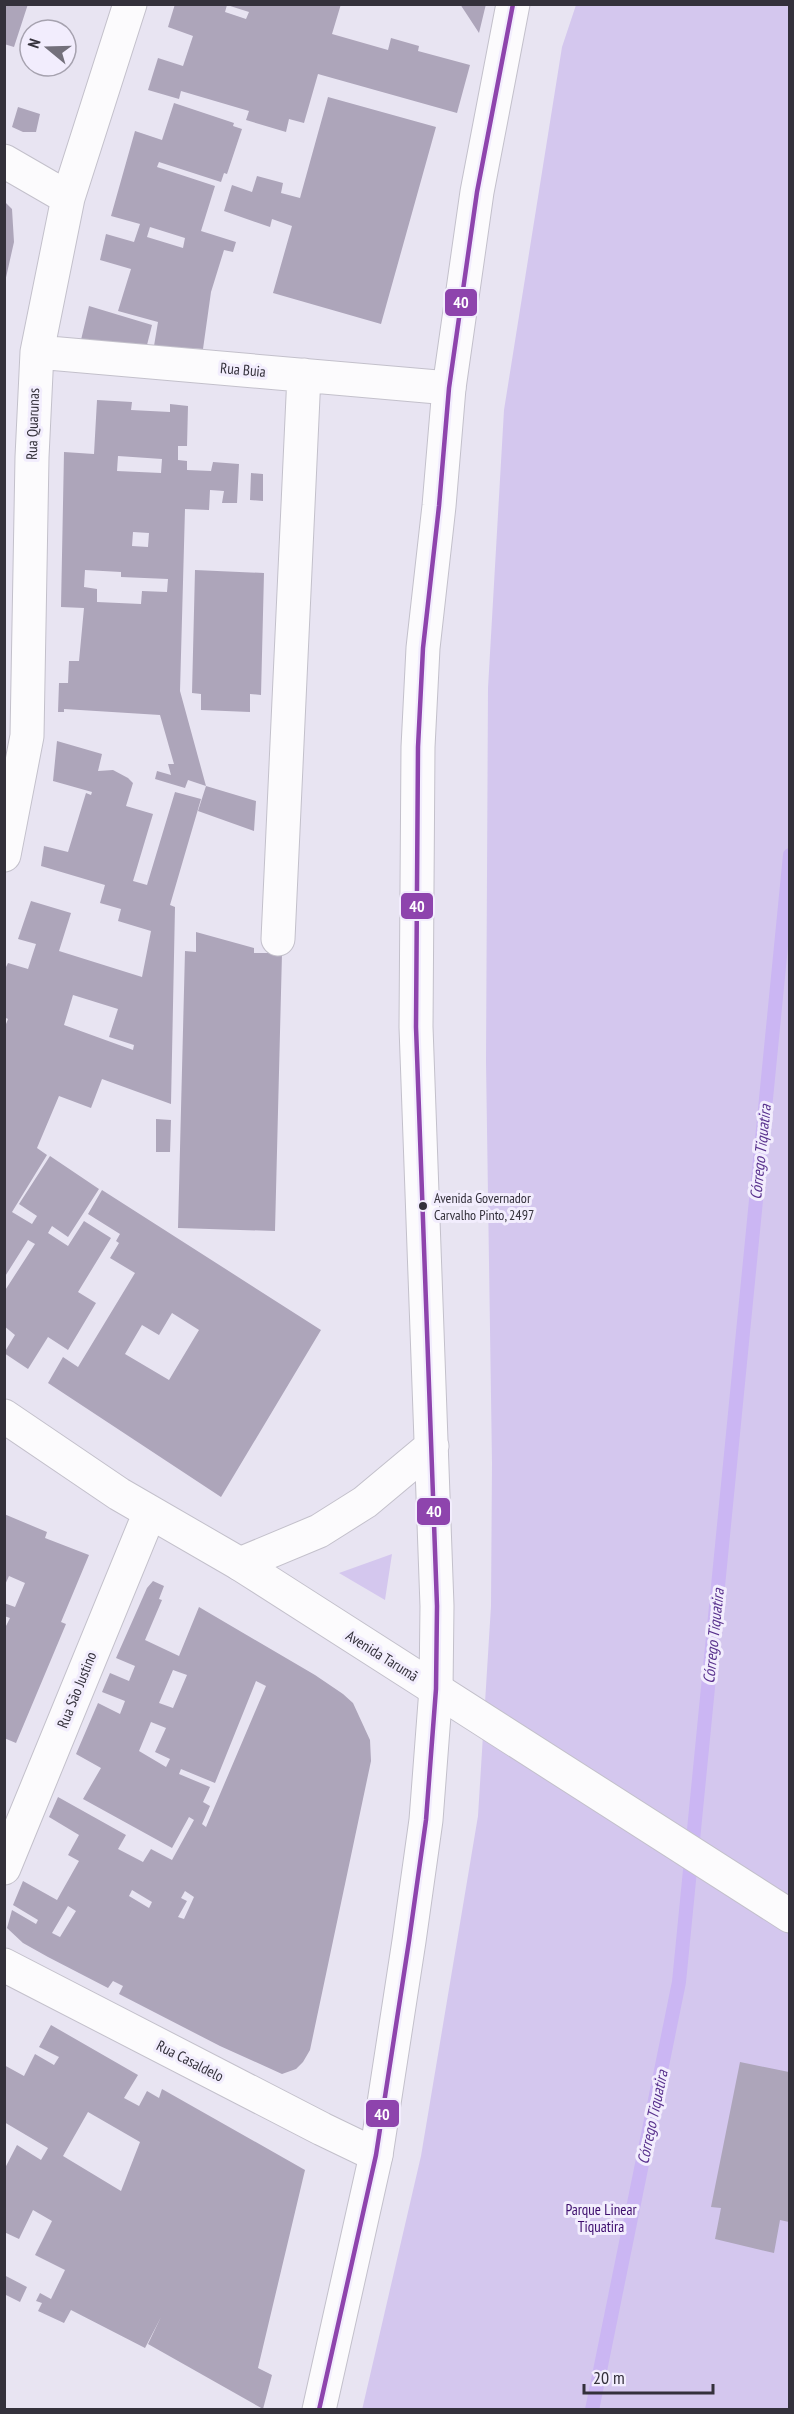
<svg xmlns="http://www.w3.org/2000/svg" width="794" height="2414" viewBox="0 0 794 2414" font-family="'PT Sans Narrow',sans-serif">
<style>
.green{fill:#d4c7ee}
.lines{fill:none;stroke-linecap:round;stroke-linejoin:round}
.stream{stroke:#cbb6f3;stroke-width:14}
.building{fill:#ada5ba;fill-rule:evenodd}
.minor-casing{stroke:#c3c0cb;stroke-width:35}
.major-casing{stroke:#c3c0cb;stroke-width:35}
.minor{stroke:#fcfbfd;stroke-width:33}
.major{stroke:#fcfbfd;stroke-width:33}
.bus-1-casing{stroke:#f2edfd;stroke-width:9}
.bus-1{stroke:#8e44ad;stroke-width:4.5}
.bus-dot{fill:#34313b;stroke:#f2edfd;stroke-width:2}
.labels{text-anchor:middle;stroke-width:6;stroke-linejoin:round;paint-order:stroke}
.bus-label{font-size:14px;fill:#34313b;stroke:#f2edfd;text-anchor:start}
.street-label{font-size:15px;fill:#34313b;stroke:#f2edfd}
.park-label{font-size:15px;fill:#3c0c6c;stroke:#f2edfd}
.water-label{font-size:16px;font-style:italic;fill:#58318d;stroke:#f2edfd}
.line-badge{stroke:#f2edfd;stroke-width:2}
.badge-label{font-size:16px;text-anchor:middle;font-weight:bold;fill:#fff}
</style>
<rect width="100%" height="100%" fill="#e8e4f2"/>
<path class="green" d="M 576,5 L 789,5 L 789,2409 L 362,2410 L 421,2156 L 478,1816 L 491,1606 L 492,1463 L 486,1062 L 488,688 L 504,410 L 562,47 Z
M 392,1554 L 385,1600 L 339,1573 Z"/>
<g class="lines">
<path class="stream" d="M 592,2410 L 679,1982 L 790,855"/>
</g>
<path class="building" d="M 4,4 L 28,4 L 14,47 L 4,44 Z
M 175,4 L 341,4 L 332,34 L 388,50 L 391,38 L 419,46 L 418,51 L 470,65 L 457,113 L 318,74 L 304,123 L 289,119 L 286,132 L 246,120 L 249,111 L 181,91 L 179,99 L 148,90 L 158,58 L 183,66 L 193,36 L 168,27 ZM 227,5 L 249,12 L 246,19 L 225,12 Z
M 460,4 L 486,4 L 479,33 Z
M 328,97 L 436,127 L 381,324 L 273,293 L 292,226 L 272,219 L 270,227 L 224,211 L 232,185 L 252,192 L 257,176 L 283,183 L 281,193 L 300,198 Z
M 174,103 L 234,123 L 233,126 L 242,129 L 227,174 L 224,173 L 221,182 L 159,162 L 157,167 L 215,186 L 201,231 L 236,242 L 233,252 L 224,250 L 211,292 L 203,349 L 154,346 L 158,322 L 118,311 L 131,269 L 100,260 L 106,234 L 134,242 L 140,224 L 111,216 L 135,131 L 162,140 ZM 150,227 L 185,238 L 183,248 L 147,237 Z
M 18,107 L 40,114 L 36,132 L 23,132 L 12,127 Z
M 5,202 L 12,209 L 14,242 L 5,282 Z
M 89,306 L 152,325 L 147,345 L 81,340 Z
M 97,400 L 132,402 L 131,410 L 170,412 L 170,404 L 188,406 L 187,446 L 178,446 L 178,460 L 187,461 L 187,470 L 211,471 L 213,462 L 239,464 L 237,503 L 222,503 L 224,491 L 210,490 L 209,510 L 185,509 L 180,691 L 206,786 L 188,780 L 185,788 L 155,779 L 157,771 L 171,775 L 168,764 L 174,764 L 160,715 L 64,709 L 64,712 L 58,712 L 59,683 L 68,683 L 69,661 L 79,661 L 84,608 L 61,607 L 64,452 L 94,454 ZM 118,456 L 162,459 L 161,473 L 117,471 ZM 133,532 L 149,533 L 148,547 L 132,546 ZM 85,570 L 121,572 L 121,577 L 168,579 L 167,592 L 142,591 L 141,604 L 97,602 L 97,589 L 84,587 Z
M 251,473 L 263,474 L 263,501 L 250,500 Z
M 195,570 L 264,573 L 261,695 L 250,694 L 250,712 L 201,710 L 201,694 L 192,693 Z
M 57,741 L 102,754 L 98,771 L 113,770 L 128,778 L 133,783 L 126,806 L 153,814 L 133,881 L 147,885 L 175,792 L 201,799 L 170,905 L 175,907 L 171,1104 L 102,1079 L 91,1108 L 59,1096 L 37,1148 L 47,1155 L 12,1212 L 32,1224 L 37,1216 L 19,1204 L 50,1156 L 99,1189 L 68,1237 L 52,1226 L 48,1233 L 68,1246 L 84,1221 L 111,1238 L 78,1292 L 96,1303 L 68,1350 L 48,1337 L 28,1369 L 4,1353 L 15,1335 L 4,1326 L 4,1292 L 35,1244 L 28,1240 L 4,1278 L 4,1029 L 8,1019 L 4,1017 L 4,971 L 8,963 L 28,969 L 36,944 L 18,939 L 31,901 L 71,913 L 59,951 L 142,977 L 151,931 L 118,921 L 121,909 L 100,903 L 105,885 L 41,866 L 44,846 L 68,852 L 86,793 L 91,795 L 92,792 L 53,781 ZM 73,995 L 118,1009 L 109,1037 L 134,1045 L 133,1050 L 64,1025 Z
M 206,786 L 256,801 L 254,831 L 198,811 Z
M 196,932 L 254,948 L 254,953 L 282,953 L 275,1231 L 178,1228 L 185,951 L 196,952 Z
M 156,1119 L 171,1120 L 170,1152 L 156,1152 Z
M 102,1190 L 321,1330 L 221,1497 L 48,1383 L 63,1357 L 78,1367 L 135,1273 L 110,1258 L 119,1243 L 116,1241 L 120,1234 L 88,1214 ZM 172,1313 L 199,1330 L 169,1380 L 125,1354 L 142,1325 L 159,1335 Z
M 4,1514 L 47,1532 L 45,1538 L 89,1555 L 61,1622 L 66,1624 L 16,1743 L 4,1738 L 4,1630 L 10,1618 L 4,1616 L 4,1603 L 15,1607 L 25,1583 L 9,1576 L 4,1587 Z
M 153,1581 L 164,1586 L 159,1599 L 162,1600 L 145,1640 L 179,1656 L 199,1607 L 315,1675 L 343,1694 L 353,1703 L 370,1740 L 371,1761 L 314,2031 L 310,2050 L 303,2062 L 296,2069 L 282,2074 L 220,2046 L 119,1994 L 123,1986 L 113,1981 L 108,1988 L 48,1957 L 23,1943 L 7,1928 L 12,1910 L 36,1924 L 38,1920 L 13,1905 L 23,1881 L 57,1900 L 79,1861 L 68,1855 L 79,1835 L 49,1817 L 58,1797 L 126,1835 L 118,1849 L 143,1862 L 151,1849 L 172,1860 L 194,1820 L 189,1817 L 172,1848 L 83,1799 L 101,1768 L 76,1754 L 98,1703 L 120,1714 L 125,1701 L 102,1692 L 110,1673 L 129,1681 L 135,1666 L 116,1658 L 147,1588 ZM 173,1670 L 187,1675 L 173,1708 L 159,1703 ZM 256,1681 L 266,1686 L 206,1827 L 202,1824 L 210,1806 L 203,1802 L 210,1787 L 179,1774 L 181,1769 L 215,1783 ZM 151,1722 L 166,1728 L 155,1752 L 170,1759 L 166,1767 L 139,1751 ZM 132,1890 L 152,1902 L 149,1908 L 129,1896 ZM 185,1891 L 194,1897 L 184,1919 L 178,1917 L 187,1901 L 181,1898 ZM 68,1906 L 76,1911 L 60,1937 L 52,1933 Z
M 51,2025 L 138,2075 L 124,2098 L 139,2106 L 147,2091 L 159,2098 L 162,2089 L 305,2170 L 258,2368 L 272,2375 L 263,2409 L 148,2344 L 161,2317 L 145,2348 L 71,2310 L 64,2323 L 38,2311 L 42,2303 L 36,2301 L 40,2293 L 51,2299 L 65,2270 L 35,2255 L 52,2221 L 33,2210 L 19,2239 L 4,2232 L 4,2170 L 17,2145 L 41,2160 L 48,2148 L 4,2122 L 4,2065 L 24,2076 L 35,2054 L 54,2065 L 59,2057 L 39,2047 ZM 88,2112 L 140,2142 L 121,2191 L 63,2156 Z
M 740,2062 L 789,2072 L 789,2222 L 780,2220 L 774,2253 L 715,2239 L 721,2208 L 711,2207 Z
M 4,2275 L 27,2287 L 20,2302 L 4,2294 Z"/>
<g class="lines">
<g class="minor-casing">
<path id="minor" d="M 4,161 L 68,198
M 37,352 L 449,388
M 4,855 L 27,736 L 32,457 L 37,352 L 68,198 L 130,4
M 278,939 L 304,375
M 4,1416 L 119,1494 L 240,1564 L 790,1916
M 4,1868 L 150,1512
M 4,1965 L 322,2129 L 376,2155"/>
</g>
<g class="major-casing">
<path id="major" d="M 240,1564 L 319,1531 L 365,1502 L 432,1446
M 319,2410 L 376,2155 L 409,1941 L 426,1820 L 436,1689 L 437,1606 L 416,1027 L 418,747 L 423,648 L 439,506 L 449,388 L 477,192 L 513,4"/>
</g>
<use href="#minor" class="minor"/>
<use href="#major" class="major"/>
<g class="bus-1-casing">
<path id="bus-1" d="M 319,2410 L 376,2155 L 409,1941 L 426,1820 L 436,1689 L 437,1606 L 416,1027 L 418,747 L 423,648 L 439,506 L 449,388 L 477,192 L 513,4"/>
</g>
<use href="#bus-1" class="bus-1"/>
</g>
<circle class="bus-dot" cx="423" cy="1206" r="5"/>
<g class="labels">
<g class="bus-label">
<text x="434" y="1203">Avenida Governador<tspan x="434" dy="17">Carvalho Pinto, 2497</tspan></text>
</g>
<g class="street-label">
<text transform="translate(243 370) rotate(5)" y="5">Rua Buia</text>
<text transform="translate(33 424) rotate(-88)" y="5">Rua Quarunas</text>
<text transform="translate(382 1656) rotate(32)" y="5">Avenida Tarumã</text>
<text transform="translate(77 1690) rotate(-68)" y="5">Rua São Justino</text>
<text transform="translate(190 2061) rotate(27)" y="5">Rua Casaldelo</text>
</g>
<g class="park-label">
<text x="601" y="2215">Parque Linear<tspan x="601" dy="17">Tiquatira</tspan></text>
</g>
<g class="water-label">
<text transform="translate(760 1152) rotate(-84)" y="6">Córrego Tiquatira</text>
<text transform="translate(713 1636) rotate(-84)" y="6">Córrego Tiquatira</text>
<text transform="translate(652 2117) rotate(-78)" y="6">Córrego Tiquatira</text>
</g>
</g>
<g class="line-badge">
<rect x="444" y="288" width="34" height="29" rx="6" fill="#8e44ad"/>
<rect x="400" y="892" width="34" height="28" rx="6" fill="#8e44ad"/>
<rect x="416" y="1497" width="35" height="29" rx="6" fill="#8e44ad"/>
<rect x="365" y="2099" width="35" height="29" rx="6" fill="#8e44ad"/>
</g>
<g class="badge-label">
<text x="461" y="308">40</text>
<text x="417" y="912">40</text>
<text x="434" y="1517">40</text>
<text x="382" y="2120">40</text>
</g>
<rect width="794" height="2414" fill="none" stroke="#34313b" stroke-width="12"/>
<g transform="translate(48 48) rotate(289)"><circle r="28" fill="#f2edfd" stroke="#a6a2af" stroke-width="1.5"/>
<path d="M0-4.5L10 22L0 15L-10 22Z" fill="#73707b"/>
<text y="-9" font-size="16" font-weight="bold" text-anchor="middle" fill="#34313b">N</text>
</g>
<path d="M584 2384v9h129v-9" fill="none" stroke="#34313b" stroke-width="3"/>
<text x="593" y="2384" font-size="18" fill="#34313b" stroke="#f2edfd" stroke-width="4.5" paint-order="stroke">20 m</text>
</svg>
